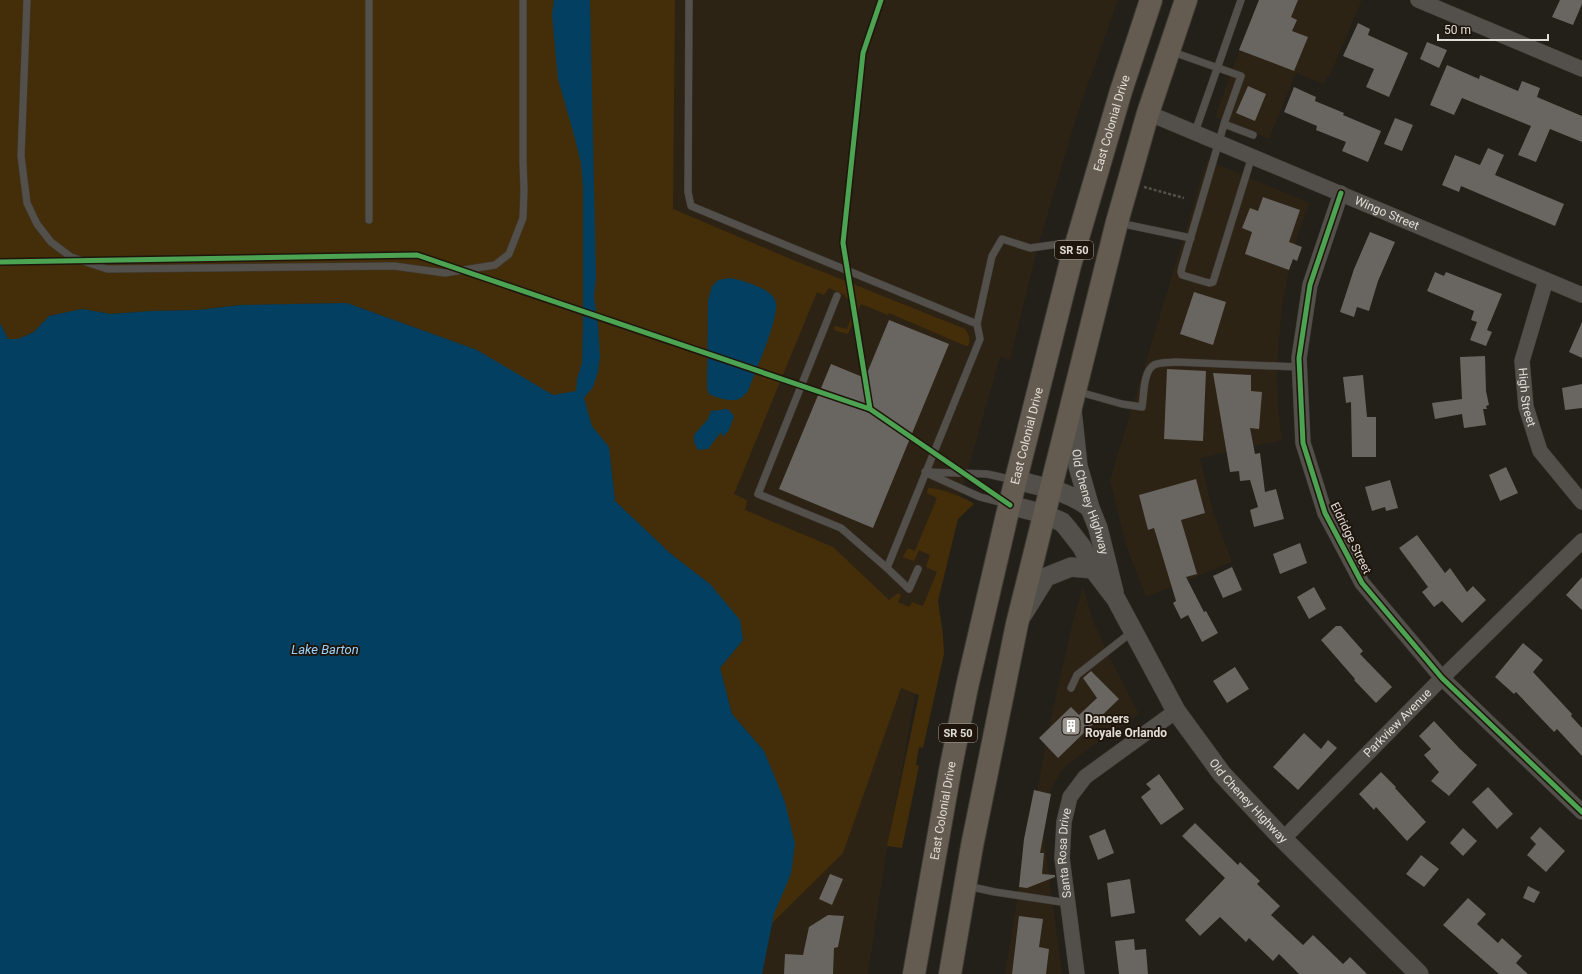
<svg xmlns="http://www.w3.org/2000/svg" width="1582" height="974" viewBox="0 0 1582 974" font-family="Roboto,sans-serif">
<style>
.built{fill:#2d2315}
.green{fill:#442e09}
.water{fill:#033f60}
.building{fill:#696560}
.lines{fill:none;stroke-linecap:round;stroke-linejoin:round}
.service-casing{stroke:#3f3b37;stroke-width:8}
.minor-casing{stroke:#3f3b37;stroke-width:16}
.tertiary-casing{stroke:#3f3b37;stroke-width:20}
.trunk-casing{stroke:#3f3b37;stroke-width:24}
.path{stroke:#534f4c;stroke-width:2.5;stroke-dasharray:3 2;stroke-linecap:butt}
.service{stroke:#534f4b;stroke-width:7}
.minor{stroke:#534f4b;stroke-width:15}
.tertiary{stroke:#534f4b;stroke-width:19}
.trunk{stroke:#645c50;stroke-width:22}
.cycleway-casing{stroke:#1e160c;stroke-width:8}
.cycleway{stroke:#4ca352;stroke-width:5}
.labels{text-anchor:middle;stroke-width:4;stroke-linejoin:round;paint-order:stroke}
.shield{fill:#1e160c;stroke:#a6a199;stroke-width:1}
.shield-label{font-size:11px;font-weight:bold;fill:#e1dcd5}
.street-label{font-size:12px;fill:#e1dcd5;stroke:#1e160c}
.poi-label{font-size:12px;font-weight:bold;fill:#e1dcd5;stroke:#1e160c;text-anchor:start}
.water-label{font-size:13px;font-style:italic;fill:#9bd2fd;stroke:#1e160c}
</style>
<rect width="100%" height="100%" fill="#231f19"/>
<path class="built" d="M 0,0 L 1118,0 L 1077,115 L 1037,250 L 1010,360 L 1000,357 L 964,483 L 926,635 L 885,861 L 868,974 L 0,974 Z
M 1258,0 L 1362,0 L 1329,77 L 1327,77 L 1324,84 L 1296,73 L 1269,139 L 1215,117 Z
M 1207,160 L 1310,203 L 1299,230 L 1291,260 L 1282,307 L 1277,364 L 1278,408 L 1282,440 L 1200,458 L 1213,512 L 1232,562 L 1146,597 L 1126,545 L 1110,480 Z
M 1083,586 L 1093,621 L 1109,656 L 1139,714 L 1077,757 L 1062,770 L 1052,787 L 1045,808 L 1043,831 L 1062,974 L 1005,974 L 1019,888 L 1050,722 L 1073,621 Z"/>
<path class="green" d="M 0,0 L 675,0 L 673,209 L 793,260 L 965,329 C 969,335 971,339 968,346 L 966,346 L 889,313 L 888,315 L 861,304 L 848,334 L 847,334 L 834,330 L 834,328 L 835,326 L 847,329 L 857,303 L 845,297 L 845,295 L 829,288 L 824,295 L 817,292 L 734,494 L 747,500 L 745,510 L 833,547 L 889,600 L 898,593 L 901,595 L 898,602 L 909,607 L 912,602 L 923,606 L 937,572 L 926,567 L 930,555 L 919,550 L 914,561 L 903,557 L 908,548 L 915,551 L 937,498 L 927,493 L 928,488 C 936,487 968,498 974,504 L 958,519 L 938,601 L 943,635 L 944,654 L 923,748 L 919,747 L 916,765 L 919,766 L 902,848 L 887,846 L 919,695 L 901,688 L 843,853 L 772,923 L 774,914 L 764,751 L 732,714 L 720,668 L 743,640 L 710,584 L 671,554 L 615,501 L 609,447 L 573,406 L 512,372 L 477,350 L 347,303 L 241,305 L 198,310 L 151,311 L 111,314 L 82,309 L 49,316 L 34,332 L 18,339 L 8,339 L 0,323 Z"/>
<path class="water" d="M 554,0 L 590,0 L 596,277 L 594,297 L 598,325 L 600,357 L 598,372 L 593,387 L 584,398 L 592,426 L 609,447 L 615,501 L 671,554 L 710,584 L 740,620 L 743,640 L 720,668 L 732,714 L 764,751 L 785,802 L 795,844 L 791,874 L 774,914 L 762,974 L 0,974 L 0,323 L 8,339 L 18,339 L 34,332 L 49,316 L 82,309 L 111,314 L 151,311 L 198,310 L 241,305 L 347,303 L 477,350 L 553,395 L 576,391 L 577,379 L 582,363 L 583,327 L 583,187 L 581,163 L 574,135 L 558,79 L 552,15 Z
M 730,278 C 742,280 774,289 776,303 C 779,319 754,374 748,391 C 746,393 744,396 741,398 C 733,403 717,398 709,394 L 707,389 L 708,301 L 712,286 L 718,280 Z
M 728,409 L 734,416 L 729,430 L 723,437 L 721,432 L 708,449 L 698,450 L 694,442 L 694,435 L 708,419 L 711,411 Z"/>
<path class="building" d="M 1259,0 L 1298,0 L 1291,17 L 1297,20 L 1292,31 L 1308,37 L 1294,71 L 1239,50 Z
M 1560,0 L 1582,0 L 1582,4 L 1573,25 L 1552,17 Z
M 1358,23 L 1370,29 L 1368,35 L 1408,53 L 1389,97 L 1366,87 L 1374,69 L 1343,56 Z
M 1427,42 L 1447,50 L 1439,68 L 1420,59 Z
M 1447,65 L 1479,79 L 1480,75 L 1518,91 L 1522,81 L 1540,88 L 1537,97 L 1582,116 L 1582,142 L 1550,129 L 1536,162 L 1518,155 L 1531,126 L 1462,98 L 1454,115 L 1430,105 Z
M 1248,86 L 1266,94 L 1255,121 L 1236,113 Z
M 1294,87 L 1316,97 L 1315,101 L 1344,113 L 1343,115 L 1381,131 L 1368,162 L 1342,151 L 1346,142 L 1316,130 L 1317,126 L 1284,112 Z
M 1395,118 L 1413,125 L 1402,151 L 1384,144 Z
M 1488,148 L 1504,155 L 1495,175 L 1564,204 L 1555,226 L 1461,186 L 1459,192 L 1442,185 L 1455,155 L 1480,165 Z
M 1263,197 L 1300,210 L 1289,242 L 1302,247 L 1297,261 L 1293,259 L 1289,270 L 1245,254 L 1252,232 L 1242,228 L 1250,208 L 1258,211 Z
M 1370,232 L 1395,242 L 1378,281 L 1369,311 L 1357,307 L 1354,317 L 1340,312 L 1354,269 Z
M 1435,272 L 1444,276 L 1446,272 L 1502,294 L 1487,330 L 1492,332 L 1486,346 L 1470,340 L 1477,322 L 1471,320 L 1474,311 L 1427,291 Z
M 1194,292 L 1226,302 L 1213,345 L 1180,334 Z
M 889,320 L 949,344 L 873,528 L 779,489 L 831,364 L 865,378 Z
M 1582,322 L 1582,358 L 1569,352 Z
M 1485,356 L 1486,391 L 1489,405 L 1486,406 L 1487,409 L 1483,409 L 1486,425 L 1464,428 L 1462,414 L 1435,419 L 1432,403 L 1462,399 L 1460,357 Z
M 1167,369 L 1206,371 L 1203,441 L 1164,439 Z
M 1213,373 L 1251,375 L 1251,391 L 1262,392 L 1259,429 L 1250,428 L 1255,454 L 1260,453 L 1265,492 L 1276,489 L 1284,519 L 1254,527 L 1250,510 L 1258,507 L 1250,480 L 1240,481 L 1239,471 L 1230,472 Z
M 1363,375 L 1367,417 L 1376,417 L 1376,457 L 1352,457 L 1351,402 L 1346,403 L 1343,377 Z
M 1582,384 L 1582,408 L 1565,410 L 1562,388 Z
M 1506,467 L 1518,493 L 1500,501 L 1489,475 Z
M 1196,479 L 1205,513 L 1181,520 L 1197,574 L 1186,577 L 1204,612 L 1206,611 L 1218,633 L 1202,642 L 1188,615 L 1181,619 L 1173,603 L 1176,601 L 1154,528 L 1148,530 L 1139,495 Z
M 1390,480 L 1398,508 L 1386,511 L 1385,507 L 1372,511 L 1365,487 Z
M 1417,535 L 1445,573 L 1450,568 L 1467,592 L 1473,586 L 1486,600 L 1462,623 L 1442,601 L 1434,607 L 1422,592 L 1428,587 L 1399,548 Z
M 1300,543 L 1307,563 L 1280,574 L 1273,554 Z
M 1232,567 L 1242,590 L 1223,598 L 1213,576 Z
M 1582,577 L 1582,610 L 1566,595 Z
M 1314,587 L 1326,609 L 1309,619 L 1297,597 Z
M 1336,626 L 1341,626 L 1363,651 L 1360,654 L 1392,687 L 1376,703 L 1354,680 L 1355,679 L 1321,640 Z
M 1523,643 L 1543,660 L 1533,672 L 1572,714 L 1571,716 L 1582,728 L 1582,756 L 1557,729 L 1554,732 L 1516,692 L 1514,694 L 1495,677 Z
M 1235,667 L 1249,689 L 1227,703 L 1213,681 Z
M 1091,671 L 1119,699 L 1058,758 L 1039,738 L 1071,707 L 1079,715 L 1097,698 L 1083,678 Z
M 1434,721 L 1459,748 L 1477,765 L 1449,796 L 1431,781 L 1439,772 L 1424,755 L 1431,749 L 1419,736 Z
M 1304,733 L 1321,749 L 1328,740 L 1337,748 L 1298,790 L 1273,767 Z
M 1381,772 L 1396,787 L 1395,788 L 1426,822 L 1407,841 L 1376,807 L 1374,810 L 1359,794 Z
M 1159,774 L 1184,809 L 1161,825 L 1141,797 L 1151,789 L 1146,784 Z
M 1488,787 L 1513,814 L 1497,829 L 1472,802 Z
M 1034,790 L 1051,794 L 1040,853 L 1044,853 L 1042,874 L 1055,875 L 1055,877 L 1027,888 L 1019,887 L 1024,839 Z
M 1195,823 L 1238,865 L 1240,862 L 1260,881 L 1257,884 L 1280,906 L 1271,915 L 1303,945 L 1313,935 L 1343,964 L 1350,957 L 1367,974 L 1299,974 L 1279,954 L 1273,961 L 1249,938 L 1246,942 L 1220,917 L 1200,936 L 1185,920 L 1225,878 L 1182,836 Z
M 1540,827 L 1565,851 L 1546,872 L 1527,855 L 1536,844 L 1530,838 Z
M 1463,828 L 1477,841 L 1463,856 L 1450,843 Z
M 1105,829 L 1114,853 L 1098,860 L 1089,836 Z
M 1421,855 L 1439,869 L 1424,887 L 1406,874 Z
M 830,874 L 843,879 L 832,905 L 819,899 Z
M 1130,879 L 1135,913 L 1111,917 L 1107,883 Z
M 1528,886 L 1540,892 L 1534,903 L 1523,898 Z
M 1468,898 L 1486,914 L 1477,924 L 1498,943 L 1502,938 L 1522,956 L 1516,963 L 1528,974 L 1499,974 L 1443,925 Z
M 828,915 L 844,916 L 838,947 L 834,948 L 833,974 L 784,974 L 785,954 L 803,955 L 809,927 Z
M 1019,916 L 1043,919 L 1039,947 L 1049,949 L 1046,974 L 1012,974 Z
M 1134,939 L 1135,950 L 1146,949 L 1148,974 L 1119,974 L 1115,941 Z"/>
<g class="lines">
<g class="service-casing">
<path id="service" d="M 27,0 L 21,156 L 27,203 L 37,224 L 51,242 L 71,257 L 107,269 L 394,266 L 445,273 L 495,265 L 509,254 L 523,218 L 524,190 L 523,161 L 523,0
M 369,0 L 369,220
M 689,0 L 688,192 L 691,206 L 977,324
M 1170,51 L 1241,76 L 1225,121 L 1182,267 L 1181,272 L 1182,275 L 1209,283 L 1213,282 L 1252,156
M 1224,124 L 1253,135
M 1195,132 L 1241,0
M 1119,223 L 1191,238
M 837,296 L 758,494 L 841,528 L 887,568 L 980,339 L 977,324 L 992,256 L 1002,239 L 1030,248 L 1074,242
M 1076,391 L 1122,404 L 1142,407 C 1144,396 1143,371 1154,365 C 1160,362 1169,363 1176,362 L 1299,367
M 925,472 L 987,474 L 1014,480
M 929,474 L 980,497 L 1007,504
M 887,568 L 909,589 L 918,569
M 1071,688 L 1077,675 L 1133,631
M 967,886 L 995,892 L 1068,903"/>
</g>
<g class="minor-casing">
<g id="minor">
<path d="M 1418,0 L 1582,69"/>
<path id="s1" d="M 1148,113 L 1582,295"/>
<path d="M 1341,193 L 1310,285 L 1299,358 L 1303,443 L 1325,513 L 1362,583 L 1442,678 L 1582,812"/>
<path id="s2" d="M 1546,280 L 1522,361 L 1526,407 L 1540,451 L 1582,502"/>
<path id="s3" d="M 1283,839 L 1442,678 L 1582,541"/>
<path id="s4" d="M 1077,974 L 1062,858 L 1064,822 L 1070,797 L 1085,777 L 1176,711"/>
</g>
</g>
<g class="tertiary-casing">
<g id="tertiary">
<path id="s5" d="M 1072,410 L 1078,466 L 1090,508 L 1098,528 L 1114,592"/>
<path d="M 1016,480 C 1042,487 1069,491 1090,508"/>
<path id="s6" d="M 1010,505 L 1044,514 L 1062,522 L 1068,529 L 1082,547 L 1093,569 L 1116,599 L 1176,711 L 1222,774 L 1283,839 L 1419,974"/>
<path d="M 1023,614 L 1046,577 L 1071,567 L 1093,569"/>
</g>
</g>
<g class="trunk-casing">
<g id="trunk">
<path id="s7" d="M 914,974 L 950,771 L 967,687 L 1007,515 L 1070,265 L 1121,91 L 1151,0"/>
<path d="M 950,974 L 972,846 L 1017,624 L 1117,222 L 1148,113 L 1186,0"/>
</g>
</g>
<path class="path" d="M 1144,187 L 1184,198"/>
<use href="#service" class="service"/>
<use href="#minor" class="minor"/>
<use href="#tertiary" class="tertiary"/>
<use href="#trunk" class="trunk"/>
<g class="cycleway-casing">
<path id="cycleway" d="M 1341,193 L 1310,285 L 1299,358 L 1303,443 L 1325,513 L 1362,583 L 1442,678 L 1582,812
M 0,262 L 417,255 L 870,409 L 1010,505
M 870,409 L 843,243 L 863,53 L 881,0"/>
</g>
<use href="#cycleway" class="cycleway"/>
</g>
<defs>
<g id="building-square" transform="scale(1)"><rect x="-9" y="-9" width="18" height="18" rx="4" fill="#9e9a93" stroke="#1e160c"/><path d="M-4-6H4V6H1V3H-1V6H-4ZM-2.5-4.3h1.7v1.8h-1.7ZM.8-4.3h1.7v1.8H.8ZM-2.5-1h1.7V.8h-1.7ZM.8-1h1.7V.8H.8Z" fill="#fff"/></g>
</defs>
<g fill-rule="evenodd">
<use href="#building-square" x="1071" y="726"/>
</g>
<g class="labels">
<g class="shield">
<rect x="1055" y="241" width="38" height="18" rx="3"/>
<rect x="939" y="724" width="38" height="18" rx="3"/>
</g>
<g class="shield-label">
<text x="1074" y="254">SR 50</text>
<text x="958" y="737">SR 50</text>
</g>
<g class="street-label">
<text dy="4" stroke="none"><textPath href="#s7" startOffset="874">East Colonial Drive</textPath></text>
<text dy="4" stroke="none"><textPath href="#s1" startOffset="259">Wingo Street</textPath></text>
<text dy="4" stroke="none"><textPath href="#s2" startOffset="121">High Street</textPath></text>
<text dy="4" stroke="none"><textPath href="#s7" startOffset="550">East Colonial Drive</textPath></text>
<text dy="4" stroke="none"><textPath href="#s5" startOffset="94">Old Cheney Highway</textPath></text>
<text transform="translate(1351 538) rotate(64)" y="4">Eldridge Street</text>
<text dy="4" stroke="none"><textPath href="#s3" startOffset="163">Parkview Avenue</textPath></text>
<text dy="4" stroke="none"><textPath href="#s6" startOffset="392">Old Cheney Highway</textPath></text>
<text dy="4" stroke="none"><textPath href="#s7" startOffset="166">East Colonial Drive</textPath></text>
<text dy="4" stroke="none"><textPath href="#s4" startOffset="122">Santa Rosa Drive</textPath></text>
</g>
<g class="poi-label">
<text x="1085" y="723">Dancers<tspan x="1085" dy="14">Royale Orlando</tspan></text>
</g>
<g class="water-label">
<text x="325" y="654">Lake Barton</text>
</g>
</g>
<path d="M1438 34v6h110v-6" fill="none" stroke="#e1dcd5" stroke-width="2"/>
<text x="1444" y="34" font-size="12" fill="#e1dcd5" stroke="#1e160c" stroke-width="3" paint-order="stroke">50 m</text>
</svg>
